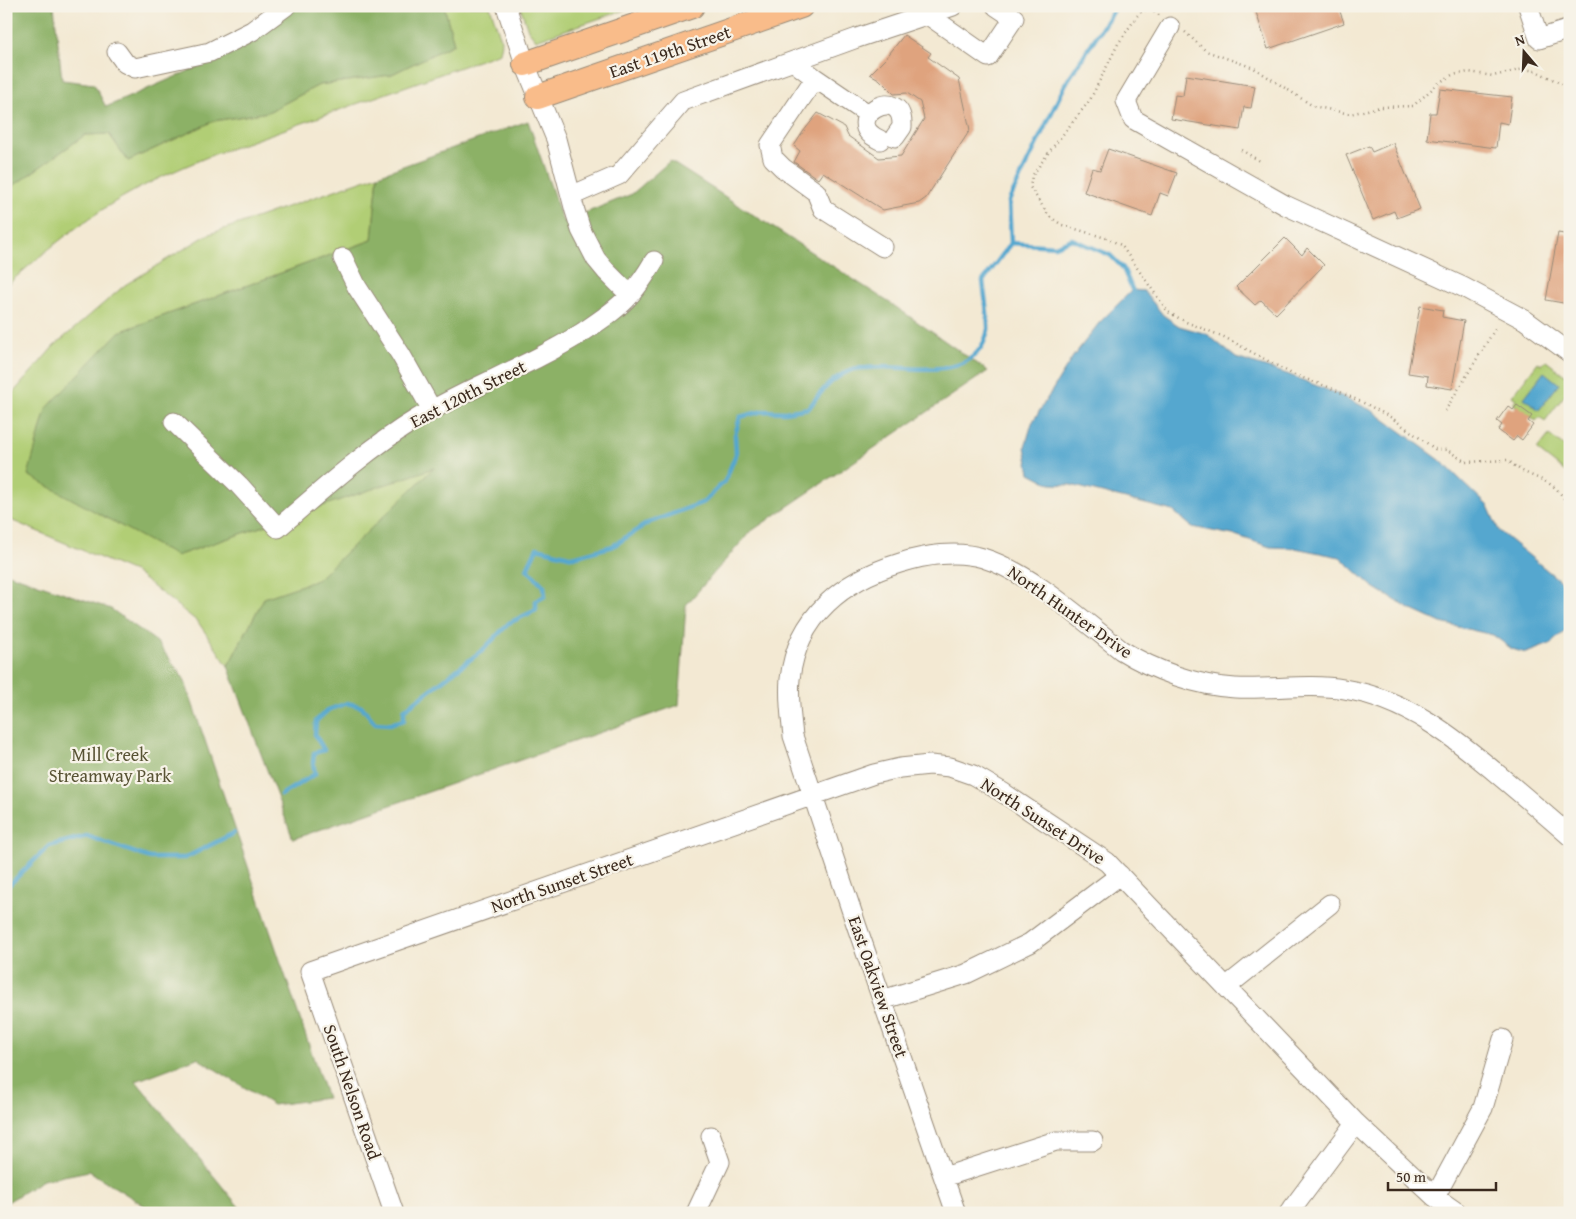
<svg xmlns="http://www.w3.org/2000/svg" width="1576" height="1219" viewBox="0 0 1576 1219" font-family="'Gentium Book Plus',serif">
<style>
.green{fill:#b1ce75;stroke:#767c4a}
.forest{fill:#8cb166;stroke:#646e42}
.water{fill:#54a7cf;stroke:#486876}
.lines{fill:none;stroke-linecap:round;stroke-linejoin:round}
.stream{stroke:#54a7cf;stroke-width:4.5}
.building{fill:#dfa37e}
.minor-casing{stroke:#978a78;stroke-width:21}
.major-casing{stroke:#978a78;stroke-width:26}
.path{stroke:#978a78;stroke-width:2.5;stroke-dasharray:1 4;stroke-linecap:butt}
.minor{stroke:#fff;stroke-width:19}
.major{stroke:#f9bc8a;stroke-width:24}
.labels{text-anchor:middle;stroke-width:4.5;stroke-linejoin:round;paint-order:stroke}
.street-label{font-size:18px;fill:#3b2a1e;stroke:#f7f3e8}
.park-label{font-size:18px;fill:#585334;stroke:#f7f3e8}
</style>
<rect width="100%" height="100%" fill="#f7f3e8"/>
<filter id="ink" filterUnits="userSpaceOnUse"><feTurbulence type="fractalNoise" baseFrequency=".02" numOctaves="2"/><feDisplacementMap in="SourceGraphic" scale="10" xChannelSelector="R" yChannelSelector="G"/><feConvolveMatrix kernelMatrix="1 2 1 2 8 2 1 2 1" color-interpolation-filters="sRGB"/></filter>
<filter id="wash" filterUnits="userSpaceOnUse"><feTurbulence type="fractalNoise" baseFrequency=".0096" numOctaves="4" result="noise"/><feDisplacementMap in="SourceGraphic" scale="20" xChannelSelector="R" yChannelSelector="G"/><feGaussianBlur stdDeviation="1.12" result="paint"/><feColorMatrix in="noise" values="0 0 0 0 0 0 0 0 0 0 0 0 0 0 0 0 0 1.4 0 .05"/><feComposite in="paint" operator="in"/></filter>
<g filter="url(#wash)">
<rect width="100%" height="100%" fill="#f3e9d3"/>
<path class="green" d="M 444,6 L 490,6 L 502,43 L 500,53 L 215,154 C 173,171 130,190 93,216 C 62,237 34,261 6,286 L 6,191 L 85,135 L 109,134 L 128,161 L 214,121 L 268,112 L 319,85 L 390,75 L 454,44 Z
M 520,6 L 636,6 L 536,40 L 528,30 Z
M 378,175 L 372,240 L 119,332 L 176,556 L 435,467 L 317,581 L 264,598 L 228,666 L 198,622 L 136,573 L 6,518 L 6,401 L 54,346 L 125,285 L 207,235 Z
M 1546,361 L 1570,379 L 1567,383 L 1570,388 L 1545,421 L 1540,417 L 1536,421 L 1513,404 L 1516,399 L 1512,396 L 1538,362 L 1542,365 Z
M 1549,435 L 1570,451 L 1569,475 L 1537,450 Z"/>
<path class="forest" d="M 6,6 L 54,6 L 62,80 L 94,84 L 106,107 L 232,52 L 295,6 L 444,6 L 454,44 L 390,75 L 319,85 L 268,112 L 214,121 L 128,161 L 109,134 L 85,135 L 6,191 Z
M 528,121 L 563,222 L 632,194 L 670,161 L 893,305 L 988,371 L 750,532 L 686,605 L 679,705 L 293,839 L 228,666 L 264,598 L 317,580 L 434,468 L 176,556 L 28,475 L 46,409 L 119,332 L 372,240 L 378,175 Z
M 6,573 L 111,609 L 157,642 L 184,679 L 327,1098 L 273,1105 L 197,1058 L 136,1081 L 244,1213 L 149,1213 L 145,1206 L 89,1171 L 43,1180 L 6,1203 Z"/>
<path class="water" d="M 1132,290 L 1144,291 L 1163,315 L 1179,326 L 1207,334 L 1236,358 L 1287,374 L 1335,393 L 1373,411 L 1440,460 L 1488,506 L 1499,531 L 1570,589 L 1570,622 L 1566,630 L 1550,644 L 1526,653 L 1512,649 L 1493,635 L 1441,623 L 1408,608 L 1372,586 L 1340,557 L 1295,548 L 1270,547 L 1238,536 L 1192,527 L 1173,511 L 1071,485 L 1051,484 L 1030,473 L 1025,447 L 1032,423 L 1072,358 L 1099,323 Z
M 1544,372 L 1559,384 L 1539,410 L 1524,398 Z"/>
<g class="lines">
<path class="stream" d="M 1011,243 L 1055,246 L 1072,239 L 1110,255 L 1123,268 L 1134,294
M 281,795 L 315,774 L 313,763 L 314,753 L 324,750 L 315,735 L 316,721 L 328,710 L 347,703 L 362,707 L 375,723 L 390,724 L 404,720 L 404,710 L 484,649 L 509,623 L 536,610 L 536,601 L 545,596 L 544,586 L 527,569 L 537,548 L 573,557 L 613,546 L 648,523 L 704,502 L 725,481 L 736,454 L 735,435 L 740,417 L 763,411 L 785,412 L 809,408 C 821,391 832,378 851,370 C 855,368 861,368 866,368 C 907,362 975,388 988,330 C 989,323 984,291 983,281 L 1011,243 L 1009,201 L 1066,83 L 1116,6
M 6,888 L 49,846 L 87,836 L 150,858 L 185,858 L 234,833"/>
</g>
<g id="blocks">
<path class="building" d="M 1254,6 L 1338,6 L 1344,23 L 1268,49 Z
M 904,35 L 931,53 L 928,57 L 959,79 L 970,130 L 926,198 L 919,203 L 883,210 L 823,172 L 818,179 L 794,162 L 800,151 L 794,146 L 803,132 L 818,113 L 844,127 L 848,136 L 879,158 L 901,156 L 924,119 L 920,102 L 907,93 L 894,94 L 879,79 L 870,74 L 886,58 Z
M 1186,75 L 1255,86 L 1251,108 L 1244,107 L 1240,130 L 1171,119 L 1175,95 L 1183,96 Z
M 1440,89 L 1512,97 L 1508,124 L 1499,122 L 1496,148 L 1427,139 L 1430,113 L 1436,113 Z
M 1393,143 L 1420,209 L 1397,218 L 1394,211 L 1373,220 L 1346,155 L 1369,146 L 1372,152 Z
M 1108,149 L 1177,173 L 1168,196 L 1160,193 L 1152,216 L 1084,192 L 1092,168 L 1100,170 Z
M 1558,233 L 1570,235 L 1570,313 L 1567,312 L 1569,304 L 1546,300 Z
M 1285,238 L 1302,255 L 1307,248 L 1324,265 L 1276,314 L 1261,300 L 1255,305 L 1236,287 Z
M 1420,306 L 1443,310 L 1442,317 L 1464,321 L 1452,389 L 1427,385 L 1428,376 L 1408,373 Z
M 1517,405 L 1532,416 L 1528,421 L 1533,425 L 1522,440 L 1517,436 L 1513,441 L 1498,430 L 1502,425 L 1497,421 L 1508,406 L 1513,410 Z"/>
</g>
</g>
<g filter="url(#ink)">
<use href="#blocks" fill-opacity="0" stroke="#978a78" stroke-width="1"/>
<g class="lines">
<g class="minor-casing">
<path id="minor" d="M 506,6 L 525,64 L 556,139 L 575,211 L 581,230 L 596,259 L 606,271 L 630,295
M 1528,6 L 1539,39 L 1570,29
M 928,15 L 988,57 L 1014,18 L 996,6
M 1170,27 L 1126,101 L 1133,119 L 1285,205 L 1463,287 L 1525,320 L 1570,353
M 117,52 L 125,63 L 135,68 L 210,52 L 252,31 L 286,6
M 794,62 L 815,78 L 770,145 L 773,158 L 783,168 L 816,192 L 823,209 L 883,247
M 815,78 L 868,114
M 880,140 C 836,120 904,80 902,127 L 895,137
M 571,196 L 619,175 L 683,101 L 857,38 L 953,6
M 343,258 L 357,287 L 401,355 L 432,410
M 174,422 L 239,485 L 278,528 C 323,489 367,449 418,418 C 471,386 530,366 583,332 C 599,321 617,310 630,295 C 639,285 647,273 654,261
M 1226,987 L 1330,904
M 882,1000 L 966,974 L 1030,943 L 1120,875
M 944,1177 L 1056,1141 L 1093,1141
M 1435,1197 L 1483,1108 L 1503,1039
M 394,1213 L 310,971 L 874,774 L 900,768 L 930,765 L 950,767 L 973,775 L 1002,792 L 1107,862 L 1356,1123 L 1435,1197 L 1458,1213
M 696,1213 L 720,1162 L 711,1136
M 956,1213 L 857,927 L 793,736 C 791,717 788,698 790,679 C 797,616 844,580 900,563 C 925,555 957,550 983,558 C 1031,573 1081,619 1121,650 C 1153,670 1197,686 1235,688 C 1271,690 1308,683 1344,689 C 1407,699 1454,737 1501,777 C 1524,796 1547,816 1570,836
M 1289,1213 L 1356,1123"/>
</g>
<g class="major-casing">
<path id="major" d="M 525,64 L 692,6
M 538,97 L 801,6"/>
</g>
<path class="path" d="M 1159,15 L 1149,9 L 1142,11 L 1137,16 L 1118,44 L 1090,100 L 1049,152 L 1032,176 L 1030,187 L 1049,216 L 1062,225 L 1106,238 L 1121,245 L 1168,312 L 1186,322 L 1224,337 L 1292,374 L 1331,388 L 1368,405 L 1392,418 L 1435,449 L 1447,450 L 1466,462 L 1508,460 C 1531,484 1559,473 1570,514
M 1185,32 L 1206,51 L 1254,68 L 1313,106 L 1350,114 L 1380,107 L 1413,106 L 1440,82 L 1452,75 L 1469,72 L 1493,76 L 1524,69 L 1536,71 L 1570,88
M 1241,150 L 1260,161
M 1445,411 L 1495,329"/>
<use href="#minor" class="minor"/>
<use href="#major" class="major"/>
</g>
</g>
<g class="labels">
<g class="street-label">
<text transform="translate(670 52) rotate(-19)" y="6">East 119th Street</text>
<text transform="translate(468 394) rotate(-27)" y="6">East 120th Street</text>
<text transform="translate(1070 612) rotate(35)" y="6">North Hunter Drive</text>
<text transform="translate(1043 821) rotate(33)" y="6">North Sunset Drive</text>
<text transform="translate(562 883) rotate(-19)" y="6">North Sunset Street</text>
<text transform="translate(878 987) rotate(71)" y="6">East Oakview Street</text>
<text transform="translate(352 1092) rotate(71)" y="6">South Nelson Road</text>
</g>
<g class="park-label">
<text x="110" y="761">Mill Creek<tspan x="110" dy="21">Streamway Park</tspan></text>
</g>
</g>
<rect width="1576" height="1219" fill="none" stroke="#f7f3e8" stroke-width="25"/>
<g transform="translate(1524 52) rotate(341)" stroke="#f7f3e8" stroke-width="4" paint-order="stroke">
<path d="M0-4L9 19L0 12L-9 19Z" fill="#3b2a1e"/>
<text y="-8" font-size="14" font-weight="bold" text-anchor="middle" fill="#3b2a1e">N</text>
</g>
<path d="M1388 1182v8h108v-8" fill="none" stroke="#3b2a1e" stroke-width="2.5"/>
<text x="1396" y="1182" font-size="15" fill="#3b2a1e" stroke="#f7f3e8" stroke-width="4" paint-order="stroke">50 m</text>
</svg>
